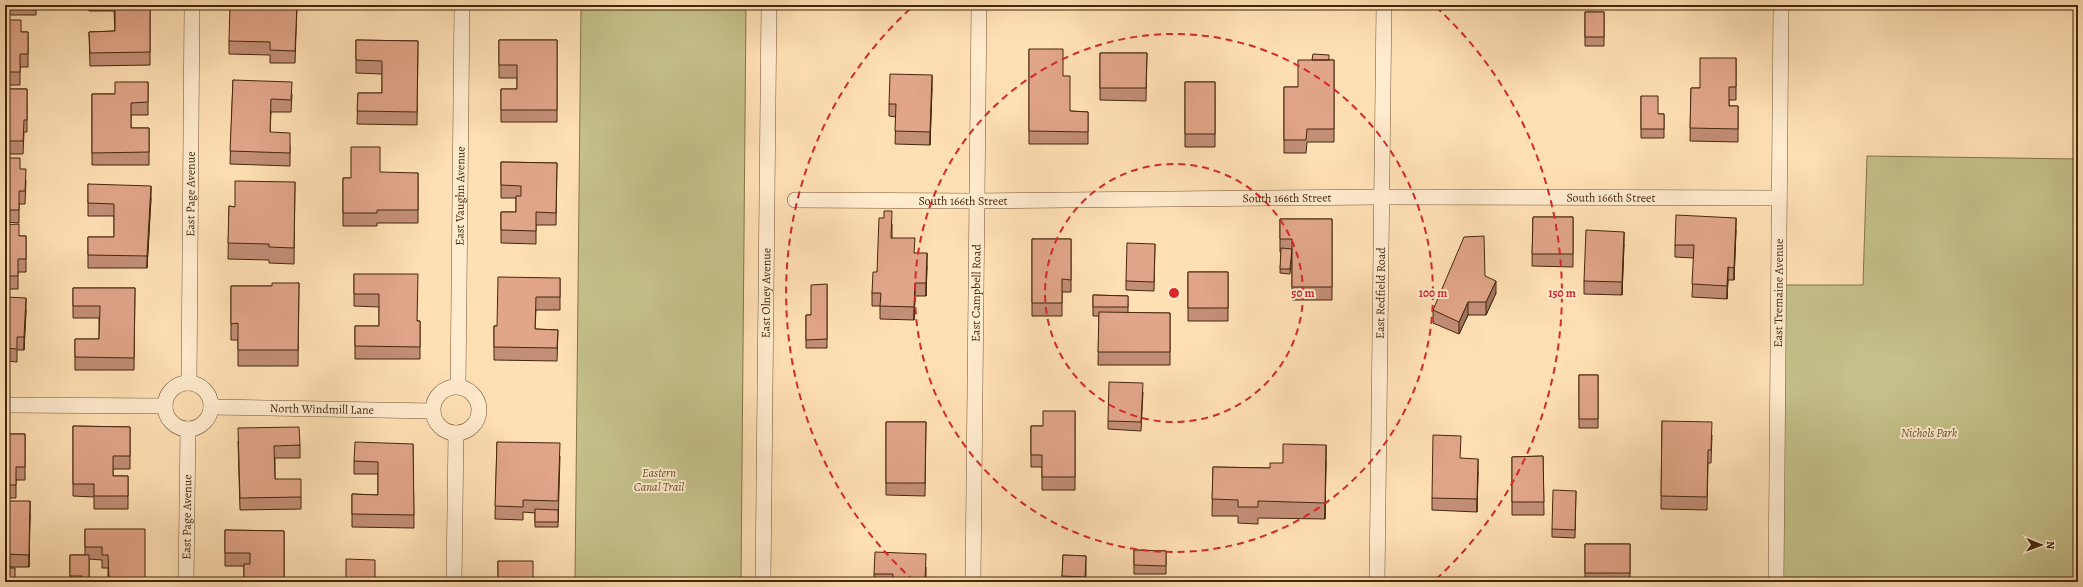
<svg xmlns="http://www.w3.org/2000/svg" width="2083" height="587" viewBox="0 0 2083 587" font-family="Alegreya,serif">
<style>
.green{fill:#c5c18a;stroke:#85744b}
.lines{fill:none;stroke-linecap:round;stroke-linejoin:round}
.street-casing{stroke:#745536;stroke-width:16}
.street{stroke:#ffebce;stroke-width:15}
.wall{fill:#c28e76;stroke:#45270c;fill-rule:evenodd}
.shaded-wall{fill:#9e7460;stroke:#45270c}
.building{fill:#e1a589;stroke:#45270c}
.ring{fill:none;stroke:#d62828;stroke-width:2;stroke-dasharray:7 5}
.labels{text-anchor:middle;stroke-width:4;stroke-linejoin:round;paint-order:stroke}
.street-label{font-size:12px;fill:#45270c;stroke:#ffebce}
.park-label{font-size:12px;font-style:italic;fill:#654e2c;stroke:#ffebce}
.centre{fill:#d62828;stroke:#ffebce;stroke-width:2}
.ring-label{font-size:12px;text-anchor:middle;font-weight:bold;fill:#d62828;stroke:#ffebce;stroke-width:4;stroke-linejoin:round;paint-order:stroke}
</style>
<rect width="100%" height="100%" fill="#ffe0b4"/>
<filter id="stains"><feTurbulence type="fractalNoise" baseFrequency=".005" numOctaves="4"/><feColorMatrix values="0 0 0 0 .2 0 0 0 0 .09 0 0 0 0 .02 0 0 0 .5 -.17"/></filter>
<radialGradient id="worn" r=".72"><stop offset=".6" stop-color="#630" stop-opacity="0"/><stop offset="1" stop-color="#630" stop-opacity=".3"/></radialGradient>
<path class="green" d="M 581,5 L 746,5 L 741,582 L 575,582 Z
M 1867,156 L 2078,159 L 2078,582 L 1775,582 L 1785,285 L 1863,285 Z"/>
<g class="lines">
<g class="street-casing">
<g id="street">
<path id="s1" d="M 795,200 L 977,201 L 1383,197 L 1779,198"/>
<path id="s2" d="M 189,383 L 192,5"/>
<circle cx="188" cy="406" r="23"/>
<circle cx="456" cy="410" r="23"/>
<path id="s3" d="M 458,387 L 462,5"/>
<path d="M 5,405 L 165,406"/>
<path id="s4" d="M 211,407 L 432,411"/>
<path id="s5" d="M 186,582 L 188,429"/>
<path d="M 454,582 L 456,433"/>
<path id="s6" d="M 763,582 L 769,5"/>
<path id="s7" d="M 973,582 L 979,5"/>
<path id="s8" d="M 1377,582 L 1384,5"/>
<path id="s9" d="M 1776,582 L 1781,5"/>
</g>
</g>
<use href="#street" class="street"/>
</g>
<path class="wall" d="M 5,5 L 36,5 L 36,15 L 5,15 Z
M 88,5 L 150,5 L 150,65 L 90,66 L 89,32 L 115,31 L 114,11 L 89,11 Z
M 297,5 L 295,63 L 270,63 L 270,55 L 229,54 L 229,41 Z
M 381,5 L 413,5 L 413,6 Z
M 501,5 L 559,5 L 559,8 L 501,8 Z
M 1585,12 L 1604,12 L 1604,46 L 1585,46 Z
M 5,20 L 21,32 L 28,32 L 28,67 L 20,67 L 20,85 L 5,85 Z
M 356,40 L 418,41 L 417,125 L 357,124 L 358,93 L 382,93 L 382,74 L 356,73 Z
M 499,40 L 557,40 L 557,122 L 501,122 L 501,89 L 517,89 L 517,78 L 499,78 Z
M 1029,49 L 1063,76 L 1070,111 L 1088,112 L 1088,144 L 1029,144 Z
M 1100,53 L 1147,53 L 1146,101 L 1100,100 Z
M 1736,58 L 1736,100 L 1729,100 L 1729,106 L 1738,106 L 1738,142 L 1690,141 L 1691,88 L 1700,88 Z
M 1329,60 L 1334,60 L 1334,142 L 1307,142 L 1306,153 L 1284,153 L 1284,87 L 1298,87 Z
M 233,80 L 292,94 L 291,112 L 271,112 L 270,132 L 290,145 L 290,166 L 230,164 Z
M 148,82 L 148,115 L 131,115 L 131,128 L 149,128 L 149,165 L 92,165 L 92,94 L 115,94 Z
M 1185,82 L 1215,82 L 1215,147 L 1185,147 Z
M 932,88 L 930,145 L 895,144 L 896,117 L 889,116 L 889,104 Z
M 5,89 L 27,89 L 27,132 L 24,132 L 23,154 L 5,154 Z
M 1641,96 L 1658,114 L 1664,114 L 1664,138 L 1641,138 Z
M 5,158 L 20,169 L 26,181 L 25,204 L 19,204 L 19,223 L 5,222 Z
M 501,162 L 557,163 L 556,225 L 536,225 L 536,244 L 501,243 L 501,212 L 516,212 L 516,198 L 501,198 Z
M 418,173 L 418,223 L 377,223 L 377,226 L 343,226 L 343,178 L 351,178 Z
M 295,182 L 294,264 L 269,263 L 269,260 L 228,259 L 229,206 L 235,207 Z
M 88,184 L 151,198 L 147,268 L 88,268 L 88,237 L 114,237 L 114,216 L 88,216 Z
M 1533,217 L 1573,217 L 1573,267 L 1532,266 Z
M 1280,219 L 1332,219 L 1332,300 L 1292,300 L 1292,252 L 1290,274 L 1280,273 L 1281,252 L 1280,252 Z
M 892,224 L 892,238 L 915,253 L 927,266 L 926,296 L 915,296 L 914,320 L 880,319 L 880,306 L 872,306 L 872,293 L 877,272 Z
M 5,225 L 19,236 L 26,236 L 26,272 L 18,272 L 18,289 L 5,289 Z
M 1736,230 L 1734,280 L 1728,280 L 1727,299 L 1692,297 L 1694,258 L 1675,257 L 1675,245 Z
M 1032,239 L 1071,239 L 1071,292 L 1062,292 L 1062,316 L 1032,316 Z
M 1155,244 L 1154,291 L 1126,290 L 1126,281 Z
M 1624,244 L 1622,295 L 1584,294 L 1584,281 Z
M 1188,272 L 1228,272 L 1228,321 L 1188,321 Z
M 354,274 L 418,321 L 420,321 L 420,359 L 355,359 L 355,326 L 379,326 L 379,307 L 354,306 Z
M 1485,276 L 1496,293 L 1486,315 L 1468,315 L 1459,334 L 1433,323 L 1433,310 Z
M 560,278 L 560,310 L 536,310 L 535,329 L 558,330 L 557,361 L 494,360 L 494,326 L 497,326 Z
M 299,283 L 298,366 L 238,366 L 238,340 L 231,340 L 231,286 L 272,286 Z
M 827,284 L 827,348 L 806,348 L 806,315 L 811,315 Z
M 73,288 L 135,288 L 134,370 L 75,370 L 75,339 L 99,339 L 99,318 L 73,318 Z
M 1093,295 L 1128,296 L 1128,313 L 1170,313 L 1170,365 L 1098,365 L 1099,316 L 1093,316 Z
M 5,297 L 26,310 L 24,350 L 17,350 L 17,362 L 5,361 Z
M 1579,375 L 1598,375 L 1598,428 L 1579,428 Z
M 1143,392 L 1141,431 L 1108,429 L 1108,421 Z
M 1075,411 L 1075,490 L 1042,490 L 1042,467 L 1031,467 L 1031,426 L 1043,426 Z
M 1662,421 L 1712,435 L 1711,463 L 1708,463 L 1707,510 L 1661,509 Z
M 886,422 L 926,422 L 925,496 L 886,495 Z
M 73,426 L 130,427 L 130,469 L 113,469 L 113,476 L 128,476 L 128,509 L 94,509 L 94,497 L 73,496 Z
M 5,434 L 25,434 L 25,480 L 16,480 L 16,498 L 5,498 Z
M 238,441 L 300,445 L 300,458 L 275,458 L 275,479 L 301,497 L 301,509 L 240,510 Z
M 497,442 L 560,456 L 558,527 L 535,527 L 535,513 L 523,512 L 523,520 L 495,519 Z
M 413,444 L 414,528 L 352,527 L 352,494 L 378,495 L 378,474 L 354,474 L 354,461 Z
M 1543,456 L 1544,515 L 1512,515 L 1512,457 Z
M 1461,458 L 1478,472 L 1477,512 L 1432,510 L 1432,498 Z
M 1326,461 L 1325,519 L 1258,518 L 1258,524 L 1238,523 L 1238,516 L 1212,516 L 1213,467 L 1270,468 L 1283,463 Z
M 1576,491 L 1575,538 L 1552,537 L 1552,529 Z
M 5,501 L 30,514 L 29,567 L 5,567 Z
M 85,529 L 145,582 L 70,582 L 70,555 L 85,555 ZM 89,559 L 102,560 L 102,568 L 108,568 L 108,579 L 89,579 Z
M 225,530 L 284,531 L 284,582 L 229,582 L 244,580 L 244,566 L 225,566 Z
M 1585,544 L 1630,544 L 1630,582 L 1585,582 Z
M 1134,550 L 1166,551 L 1166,574 L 1134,574 Z
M 1063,555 L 1086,556 L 1086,582 L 1026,582 L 1062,580 Z
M 498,561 L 533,580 L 552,582 L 498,582 Z
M 926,567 L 926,582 L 874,582 L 874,574 Z"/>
<path class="shaded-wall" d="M 932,75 L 932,88 L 930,145 L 930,132 Z
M 151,186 L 151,198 L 147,268 L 147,256 Z
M 1736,218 L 1736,230 L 1734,280 L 1734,268 Z
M 1624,232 L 1624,244 L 1622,295 L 1622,282 Z
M 927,253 L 927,266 L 926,296 L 926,283 Z
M 1728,267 L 1728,280 L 1727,299 L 1727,286 Z
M 1496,281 L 1496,293 L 1486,315 L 1486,302 Z
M 915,283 L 915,296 L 914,320 L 914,307 Z
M 26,298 L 26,310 L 24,350 L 24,337 Z
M 1468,302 L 1468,315 L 1459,334 L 1459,322 Z
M 1326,445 L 1326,461 L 1325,519 L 1325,503 Z
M 1478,459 L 1478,472 L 1477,512 L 1477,499 Z
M 30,501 L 30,514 L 29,567 L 29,555 Z"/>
<path class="building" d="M 115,5 L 150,5 L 150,52 L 90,53 L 89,32 L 115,31 Z
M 230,5 L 297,5 L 295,51 L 270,50 L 270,42 L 229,41 Z
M 1585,12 L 1604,12 L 1604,37 L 1585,37 Z
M 5,20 L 21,20 L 21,32 L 28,32 L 28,54 L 20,54 L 20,72 L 5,72 Z
M 356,40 L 418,41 L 417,112 L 357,111 L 358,93 L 382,93 L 382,61 L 356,60 Z
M 499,40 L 557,40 L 557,110 L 501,110 L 501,89 L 517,89 L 517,65 L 499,65 Z
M 1029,49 L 1063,49 L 1063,76 L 1070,76 L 1070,111 L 1088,112 L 1088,132 L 1029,131 Z
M 1100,53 L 1147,53 L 1146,88 L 1100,88 Z
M 1313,54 L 1329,55 L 1329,60 L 1312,60 Z
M 1700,58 L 1736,58 L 1736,87 L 1729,87 L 1729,106 L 1738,106 L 1738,129 L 1690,128 L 1691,88 L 1700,88 Z
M 1298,60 L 1334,60 L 1334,129 L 1307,129 L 1306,140 L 1284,140 L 1284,87 L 1298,87 Z
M 890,74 L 932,75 L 930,132 L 895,131 L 896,104 L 889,104 Z
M 233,80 L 292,82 L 291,100 L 271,99 L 270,132 L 290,133 L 290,153 L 230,151 Z
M 115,82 L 148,82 L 148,102 L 131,103 L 131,128 L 149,128 L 149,152 L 92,153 L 92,94 L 115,94 Z
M 1185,82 L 1215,82 L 1215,134 L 1185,134 Z
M 5,89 L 27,89 L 27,120 L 24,120 L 23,141 L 5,141 Z
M 1641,96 L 1658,96 L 1658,114 L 1664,114 L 1664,129 L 1641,129 Z
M 351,147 L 380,147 L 380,172 L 418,173 L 418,210 L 377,210 L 377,213 L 343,213 L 343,178 L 351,178 Z
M 5,158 L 20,158 L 20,169 L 26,169 L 25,191 L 19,191 L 19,210 L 5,210 Z
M 501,162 L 557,163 L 556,213 L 536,212 L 536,231 L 501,230 L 501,212 L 516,212 L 516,196 L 521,196 L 521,186 L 501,185 Z
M 235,181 L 295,182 L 294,248 L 269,247 L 269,244 L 228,243 L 229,206 L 235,207 Z
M 88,184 L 151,186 L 147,256 L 88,255 L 88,237 L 114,237 L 114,204 L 88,203 Z
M 884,211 L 892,211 L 891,238 L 915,238 L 914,253 L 927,253 L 926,283 L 915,283 L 914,307 L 880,306 L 881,293 L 872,293 L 873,272 L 877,272 L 879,218 L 884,218 Z
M 1676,215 L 1736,218 L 1734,268 L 1728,267 L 1727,286 L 1692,284 L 1694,245 L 1675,245 Z
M 1533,217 L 1573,217 L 1573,254 L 1532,254 Z
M 1280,219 L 1332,219 L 1332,287 L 1292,287 L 1292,239 L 1280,239 Z
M 19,224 L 19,236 L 26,236 L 26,259 L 18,259 L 18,276 L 5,276 L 5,225 Z
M 1586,230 L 1624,232 L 1622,282 L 1584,281 Z
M 1484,236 L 1485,276 L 1496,281 L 1486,302 L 1468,302 L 1459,322 L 1433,310 L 1464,237 Z
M 1032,239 L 1071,239 L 1071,280 L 1062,279 L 1062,303 L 1032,303 Z
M 1127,243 L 1155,244 L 1154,282 L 1126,281 Z
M 1281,248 L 1292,249 L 1290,269 L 1280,269 Z
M 1188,272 L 1228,272 L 1228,308 L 1188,308 Z
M 354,274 L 418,274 L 417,321 L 420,321 L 420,347 L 355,346 L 355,326 L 379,326 L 379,294 L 354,294 Z
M 498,277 L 560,278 L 560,297 L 536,297 L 535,329 L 558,330 L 557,348 L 494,347 L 494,326 L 497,326 Z
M 272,283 L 299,283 L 298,350 L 238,350 L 238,323 L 231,324 L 231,286 L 272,286 Z
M 827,284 L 827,339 L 806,340 L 806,315 L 811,315 L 811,285 Z
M 73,288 L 135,288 L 134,358 L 75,357 L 75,339 L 99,339 L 100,306 L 73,306 Z
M 1093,295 L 1128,296 L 1128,307 L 1093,307 Z
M 5,297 L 26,298 L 24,337 L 17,337 L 17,349 L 5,348 Z
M 1099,312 L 1170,313 L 1170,352 L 1098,352 Z
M 1579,375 L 1598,375 L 1598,419 L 1579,419 Z
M 1109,382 L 1143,383 L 1141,422 L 1108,421 Z
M 1043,411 L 1075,411 L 1075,477 L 1042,477 L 1042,455 L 1031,455 L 1031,426 L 1043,426 Z
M 1662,421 L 1712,422 L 1711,450 L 1708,450 L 1707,497 L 1661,496 Z
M 886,422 L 926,422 L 925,483 L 886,483 Z
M 73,426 L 130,427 L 130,456 L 113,456 L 113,476 L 128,476 L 128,496 L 94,496 L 94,484 L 73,484 Z
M 299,427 L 300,445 L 274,446 L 275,479 L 301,479 L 301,497 L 240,498 L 238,428 Z
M 5,434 L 25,434 L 25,467 L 16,467 L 16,485 L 5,485 Z
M 1433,435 L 1461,436 L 1460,458 L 1478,459 L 1477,499 L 1432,498 Z
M 355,442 L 413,444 L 414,515 L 352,514 L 352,494 L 378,495 L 378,462 L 354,461 Z
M 497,442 L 560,443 L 558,501 L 523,500 L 523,507 L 495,506 Z
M 1283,444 L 1326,445 L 1325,503 L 1258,501 L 1258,507 L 1238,507 L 1238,500 L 1212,499 L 1213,467 L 1270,468 L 1270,463 L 1283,463 Z
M 1543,456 L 1544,502 L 1512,502 L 1512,457 Z
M 1553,490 L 1576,491 L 1575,530 L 1552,529 Z
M 5,501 L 30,501 L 29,555 L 5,554 Z
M 535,509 L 558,510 L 558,522 L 535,522 Z
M 85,529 L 145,529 L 145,582 L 82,582 L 82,576 L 70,576 L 70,555 L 89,555 L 89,579 L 109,579 L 108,555 L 102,555 L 102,547 L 85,547 Z
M 225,530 L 284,531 L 284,581 L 264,581 L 264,582 L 229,582 L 229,580 L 244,580 L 244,564 L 250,564 L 250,553 L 225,553 Z
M 1585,544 L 1630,544 L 1630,573 L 1585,573 Z
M 1134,550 L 1166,551 L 1166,566 L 1134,565 Z
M 875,552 L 926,554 L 925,582 L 893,582 L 893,574 L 874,574 Z
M 1063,555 L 1086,556 L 1085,577 L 1062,576 Z
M 346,559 L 375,560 L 375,582 L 346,582 Z
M 498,561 L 533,561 L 533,580 L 552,580 L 552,582 L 514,582 L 514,580 L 498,580 Z
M 5,568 L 15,568 L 15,579 L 23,579 L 23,582 L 5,582 Z
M 1026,579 L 1070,580 L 1070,582 L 1026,582 Z"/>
<g class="ring">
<circle cx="1174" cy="293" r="129"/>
<circle cx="1174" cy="293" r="259"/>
<path d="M914 581A388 388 0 0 1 912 7M1436 7A388 388 0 0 1 1434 581"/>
</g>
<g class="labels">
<g class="street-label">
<text dy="4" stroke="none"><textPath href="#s2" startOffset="189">East Page Avenue</textPath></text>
<text dy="4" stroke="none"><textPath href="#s3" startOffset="191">East Vaughn Avenue</textPath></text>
<text dy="4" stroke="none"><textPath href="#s1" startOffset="816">South 166th Street</textPath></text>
<text dy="4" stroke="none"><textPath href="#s1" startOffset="492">South 166th Street</textPath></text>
<text dy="4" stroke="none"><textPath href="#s1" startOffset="168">South 166th Street</textPath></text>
<text dy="4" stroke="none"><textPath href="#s9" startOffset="289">East Tremaine Avenue</textPath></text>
<text dy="4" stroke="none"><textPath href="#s6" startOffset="289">East Olney Avenue</textPath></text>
<text dy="4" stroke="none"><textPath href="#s7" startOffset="289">East Campbell Road</textPath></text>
<text dy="4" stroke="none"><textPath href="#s8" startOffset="289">East Redfield Road</textPath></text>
<text dy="4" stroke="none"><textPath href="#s4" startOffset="111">North Windmill Lane</textPath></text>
<text dy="4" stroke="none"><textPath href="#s5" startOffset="65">East Page Avenue</textPath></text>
</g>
<g class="park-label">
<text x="1929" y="437">Nichols Park</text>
<text x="659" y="477">Eastern<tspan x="659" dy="14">Canal Trail</tspan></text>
</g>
</g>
<circle cx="1174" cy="293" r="6" class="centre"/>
<g class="ring-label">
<text x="1303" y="297">50 m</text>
<text x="1433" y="297">100 m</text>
<text x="1562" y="297">150 m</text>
</g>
<rect width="2083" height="587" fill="none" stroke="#ffe0b4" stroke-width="20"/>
<rect x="6" y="6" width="2071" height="575" fill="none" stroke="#45270c" stroke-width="2"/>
<rect x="10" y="10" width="2063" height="567" fill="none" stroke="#45270c"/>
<g transform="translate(2041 545) rotate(91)" stroke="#ffebce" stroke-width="3" paint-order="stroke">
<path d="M0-3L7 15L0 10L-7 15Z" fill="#45270c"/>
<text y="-6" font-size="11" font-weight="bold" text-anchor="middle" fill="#45270c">N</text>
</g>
<rect width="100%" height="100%" filter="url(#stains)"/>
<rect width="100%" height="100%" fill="url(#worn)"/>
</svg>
